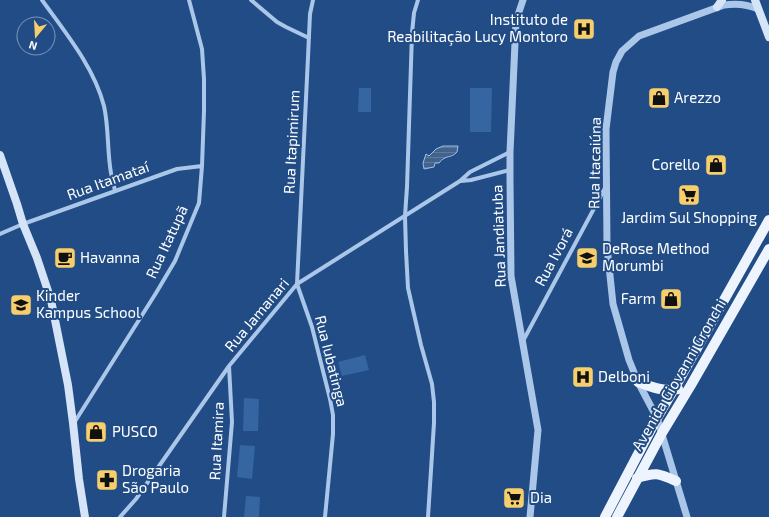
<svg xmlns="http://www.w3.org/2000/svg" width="769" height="517" viewBox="0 0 769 517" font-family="'Exo 2',sans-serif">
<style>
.pitch{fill:#3566a2}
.water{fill:url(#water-rules);stroke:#9ec1eb}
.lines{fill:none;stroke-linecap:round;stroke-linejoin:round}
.minor{stroke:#aac6e9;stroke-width:4}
.tertiary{stroke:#aac6e9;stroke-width:7}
.secondary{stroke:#d5e4f7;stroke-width:8}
.primary{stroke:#edf4fe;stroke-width:10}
.labels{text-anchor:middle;stroke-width:4;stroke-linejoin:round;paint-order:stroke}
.poi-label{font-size:15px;fill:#fff;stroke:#214c85;text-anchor:start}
.street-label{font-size:15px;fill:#fff;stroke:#214c85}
</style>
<defs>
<pattern id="water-rules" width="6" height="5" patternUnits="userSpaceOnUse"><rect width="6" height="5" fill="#43638c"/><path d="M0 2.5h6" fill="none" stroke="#5f7a9d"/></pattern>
</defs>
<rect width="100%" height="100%" fill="#214c85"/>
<path class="pitch" d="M 359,88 L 371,88 L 371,112 L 358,112 Z
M 470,88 L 492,88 L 491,132 L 470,132 Z
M 365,355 L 369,370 L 342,376 L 338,362 Z
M 244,398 L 259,399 L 258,431 L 243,431 Z
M 240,445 L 255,446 L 252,479 L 237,477 Z
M 246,496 L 260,497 L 259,517 L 244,517 Z"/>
<path class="water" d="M 443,146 L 458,146 L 457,152 C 451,159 446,154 439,163 L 435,163 L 434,167 L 424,169 L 423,163 L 426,154 L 429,156 L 436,149 Z"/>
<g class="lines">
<path class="minor" d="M 42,0 C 65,32 94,67 104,106 C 109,128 107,151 111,173 C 112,179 114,185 115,191
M 251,0 L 277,22 L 286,27 L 309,38
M 313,0 L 310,14 L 308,57 L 297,284 L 312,327 L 330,399 L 333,415 L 333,434 L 325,517
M 418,0 L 414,13 L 412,33 L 407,187 L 405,216 L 406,251 L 408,288 L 421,345 L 432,384 L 434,402 L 434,423 L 428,517
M 461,181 L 471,180 L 510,170
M 0,234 L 23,224 L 177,169 L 202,166
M 523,341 L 605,188
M 74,423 L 156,293 L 175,261 L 199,203 L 202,166 L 204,111 L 204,79 L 202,49 L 189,0
M 120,517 L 136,499 L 229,366 L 297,284 L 460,181 L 470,172 L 510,152
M 224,517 L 232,422 L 229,366"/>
<path class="tertiary" d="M 523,0 L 516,21 L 510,152 L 510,179 L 511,276 L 538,430 L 530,517
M 687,517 L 657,418 L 638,382 L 629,360 L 613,304 L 607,247 L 606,129 L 613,72 L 616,62 L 622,51 L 639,36 L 724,5 C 737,3 747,4 758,9"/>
<path class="secondary" d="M 755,0 L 769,37
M 717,7 L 722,0
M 0,155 L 17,204 L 23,224 L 37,258 L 51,300 L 68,385 L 73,423 L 79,479 L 85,517"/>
<path class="primary" d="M 638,382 C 651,387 664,392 678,389
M 637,478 C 656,472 658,473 676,481
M 605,517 L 657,418 L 674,389 L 769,220
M 617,517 L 662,433 L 691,385 L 769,249"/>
</g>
<defs>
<g id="hospital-square" transform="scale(1.15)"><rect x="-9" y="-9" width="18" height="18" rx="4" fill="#f6ce6b" stroke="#214c85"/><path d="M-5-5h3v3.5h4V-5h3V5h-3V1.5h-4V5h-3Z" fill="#111"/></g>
<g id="shop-square" transform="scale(1.15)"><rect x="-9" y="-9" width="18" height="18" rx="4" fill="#f6ce6b" stroke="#214c85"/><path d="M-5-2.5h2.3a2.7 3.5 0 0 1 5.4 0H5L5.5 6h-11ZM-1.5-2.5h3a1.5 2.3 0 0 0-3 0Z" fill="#111"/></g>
<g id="supermarket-square" transform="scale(1.15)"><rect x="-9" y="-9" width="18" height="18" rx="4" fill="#f6ce6b" stroke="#214c85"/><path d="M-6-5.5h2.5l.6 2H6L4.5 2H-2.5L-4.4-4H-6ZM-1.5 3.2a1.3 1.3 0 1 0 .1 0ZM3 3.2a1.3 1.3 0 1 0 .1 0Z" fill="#111"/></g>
<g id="cafe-square" transform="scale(1.15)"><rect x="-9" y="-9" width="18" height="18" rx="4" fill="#f6ce6b" stroke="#214c85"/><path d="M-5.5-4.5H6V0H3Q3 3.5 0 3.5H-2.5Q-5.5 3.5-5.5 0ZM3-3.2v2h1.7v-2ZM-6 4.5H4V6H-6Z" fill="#111"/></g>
<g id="university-square" transform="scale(1.15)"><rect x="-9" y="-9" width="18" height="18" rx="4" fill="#f6ce6b" stroke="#214c85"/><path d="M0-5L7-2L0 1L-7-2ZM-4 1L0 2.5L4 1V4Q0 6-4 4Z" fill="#111"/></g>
<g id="school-square" transform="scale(1.15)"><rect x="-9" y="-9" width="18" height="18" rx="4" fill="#f6ce6b" stroke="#214c85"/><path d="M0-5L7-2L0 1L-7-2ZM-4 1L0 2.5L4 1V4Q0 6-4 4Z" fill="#111"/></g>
<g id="pharmacy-square" transform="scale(1.15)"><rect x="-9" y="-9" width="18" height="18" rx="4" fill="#f6ce6b" stroke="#214c85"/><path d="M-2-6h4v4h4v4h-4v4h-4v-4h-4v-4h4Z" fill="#111"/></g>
</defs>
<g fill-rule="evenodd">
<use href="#hospital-square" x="584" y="29"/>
<use href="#shop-square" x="659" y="98"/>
<use href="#shop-square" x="716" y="165"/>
<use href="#supermarket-square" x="689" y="195"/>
<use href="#cafe-square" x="65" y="258"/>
<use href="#university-square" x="587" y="258"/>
<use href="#shop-square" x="671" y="299"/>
<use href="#school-square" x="21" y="305"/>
<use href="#hospital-square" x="583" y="377"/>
<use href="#shop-square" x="96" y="432"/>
<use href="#pharmacy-square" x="107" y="480"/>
<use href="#supermarket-square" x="514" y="498"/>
</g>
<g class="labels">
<g class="poi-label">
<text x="568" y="25" text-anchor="end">Instituto de<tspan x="568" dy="17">Reabilitação Lucy Montoro</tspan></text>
<text x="674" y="103">Arezzo</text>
<text x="700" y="170" text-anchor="end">Corello</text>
<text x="689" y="223" text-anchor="middle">Jardim Sul Shopping</text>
<text x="602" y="254">DeRose Method<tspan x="602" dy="17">Morumbi</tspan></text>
<text x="80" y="263">Havanna</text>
<text x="36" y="301">Kinder<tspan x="36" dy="17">Kampus School</tspan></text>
<text x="656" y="304" text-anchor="end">Farm</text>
<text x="598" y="382">Delboni</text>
<text x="112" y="437">PUSCO</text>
<text x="122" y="476">Drogaria<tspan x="122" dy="17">São Paulo</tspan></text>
<text x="530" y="503">Dia</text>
</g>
<g class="street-label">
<text transform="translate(292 142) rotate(-87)" y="5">Rua Itapimirum</text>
<text transform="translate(595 163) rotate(-89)" y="5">Rua Itacaiúna</text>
<text transform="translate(108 181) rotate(-20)" y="5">Rua Itamataí</text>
<text transform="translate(499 236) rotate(-92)" y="5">Rua Jandiatuba</text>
<text transform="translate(167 242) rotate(-65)" y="5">Rua Itatupã</text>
<text transform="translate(554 257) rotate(-62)" y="5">Rua Ivorá</text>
<text transform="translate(257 315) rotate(-50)" y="5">Rua Jamanari</text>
<text transform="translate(331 361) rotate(76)" y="5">Rua Iubatinga</text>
<text transform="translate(679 375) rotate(-60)" y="5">Avenida Giovanni Gronchi</text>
<text transform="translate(217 441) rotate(-87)" y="5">Rua Itamira</text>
</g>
</g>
<g transform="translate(36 36) rotate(198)"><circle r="19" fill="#214c85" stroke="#7a94b6"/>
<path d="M0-3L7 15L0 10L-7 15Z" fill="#f6ce6b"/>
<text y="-6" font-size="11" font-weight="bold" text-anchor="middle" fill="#ffffff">N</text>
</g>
</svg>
